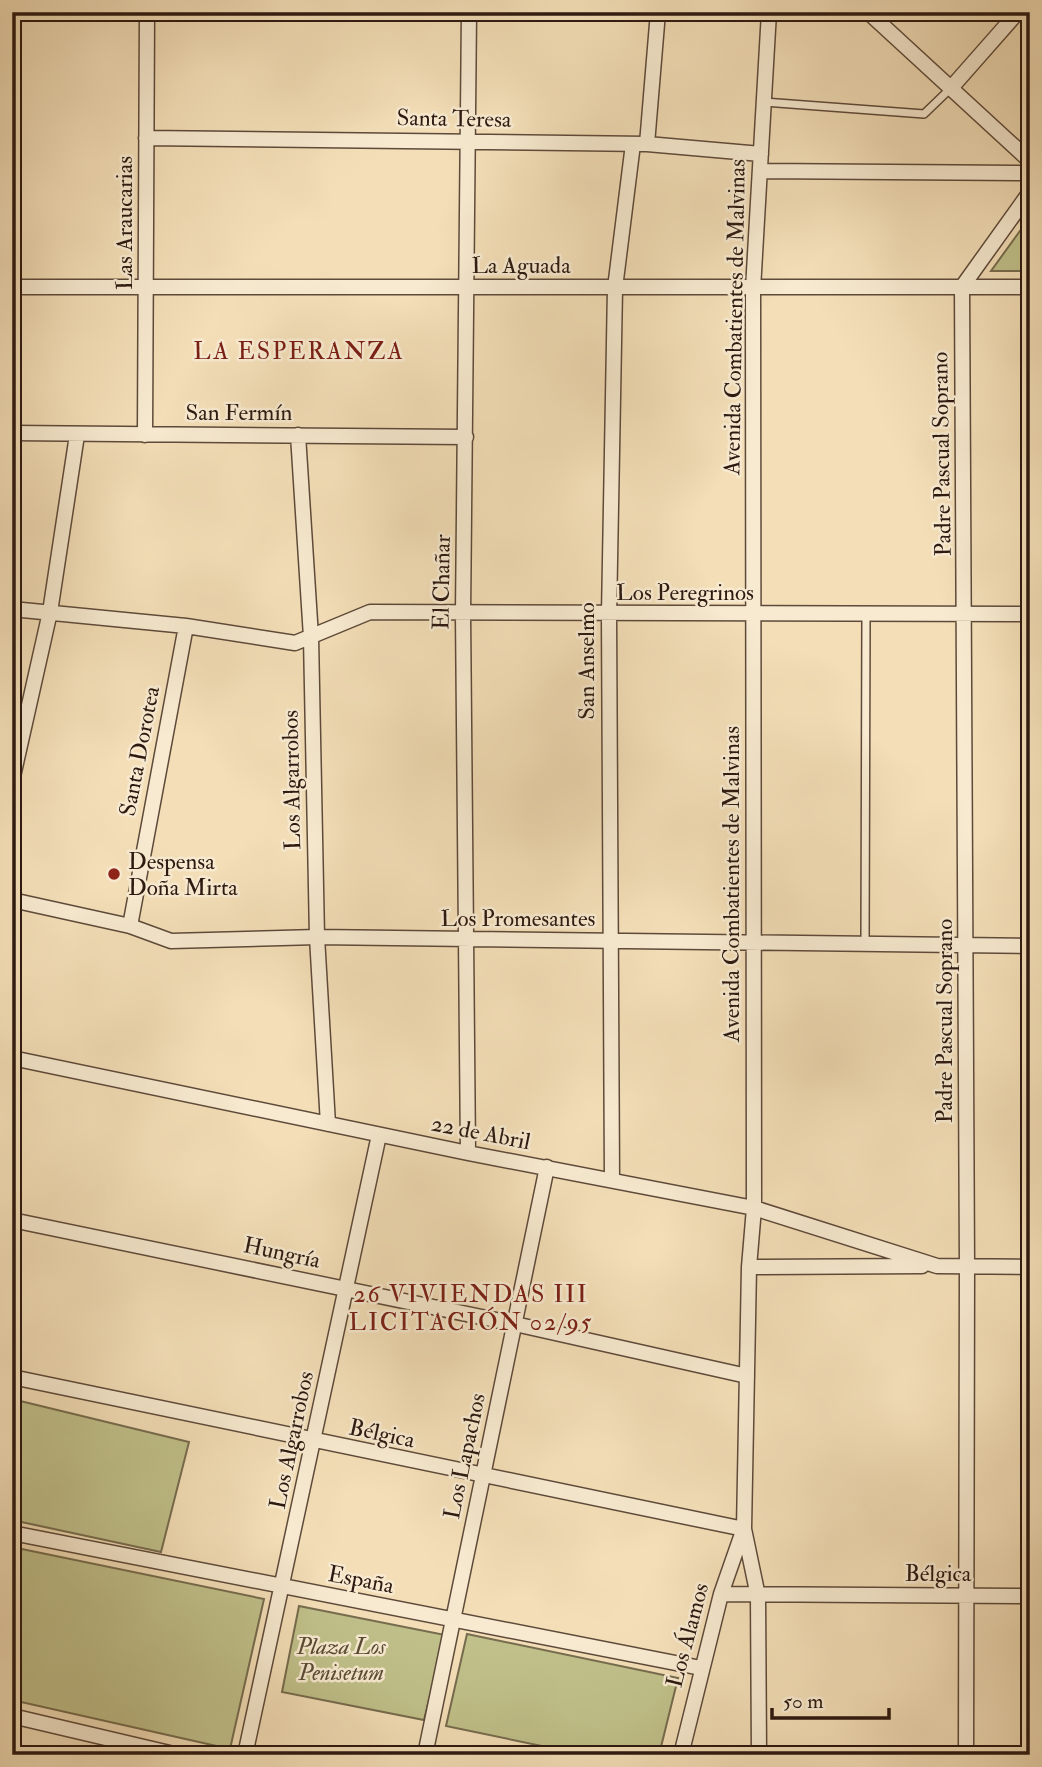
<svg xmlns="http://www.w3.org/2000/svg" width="1042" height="1767" viewBox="0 0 1042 1767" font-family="'IM FELL Double Pica',serif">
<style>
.green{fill:#c0c08a;stroke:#766c4e;stroke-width:2}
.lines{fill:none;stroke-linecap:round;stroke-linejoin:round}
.service-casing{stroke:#5e4a3a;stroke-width:10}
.minor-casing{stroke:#5e4a3a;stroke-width:17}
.service{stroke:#f7ead0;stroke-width:7}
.minor{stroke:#f7ead0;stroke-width:14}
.poi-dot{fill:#8f2418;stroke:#f7ead0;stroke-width:2.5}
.labels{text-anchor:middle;stroke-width:5;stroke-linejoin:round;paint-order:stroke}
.street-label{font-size:23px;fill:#2d1911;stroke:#f7ead0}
.poi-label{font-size:23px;fill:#2d1911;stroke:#f7ead0;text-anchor:start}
.park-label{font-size:23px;font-style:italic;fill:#594b35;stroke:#f7ead0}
.neighbourhood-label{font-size:24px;letter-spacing:2px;fill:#7a1f14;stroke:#f7ead0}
</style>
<rect width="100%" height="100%" fill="#f3deb7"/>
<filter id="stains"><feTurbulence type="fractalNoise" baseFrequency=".00286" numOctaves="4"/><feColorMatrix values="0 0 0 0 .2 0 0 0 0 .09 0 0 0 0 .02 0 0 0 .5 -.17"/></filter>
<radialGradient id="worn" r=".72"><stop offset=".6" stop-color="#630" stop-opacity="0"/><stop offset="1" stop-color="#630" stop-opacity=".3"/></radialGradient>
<path class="green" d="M 1030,217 L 1030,271 L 991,271 Z
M 12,1399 L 189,1442 L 161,1552 L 12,1520 Z
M 12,1547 L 264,1599 L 230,1749 L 12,1700 Z
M 299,1606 L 445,1635 L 424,1720 L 282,1692 Z
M 467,1634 L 678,1678 L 659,1755 L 585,1755 L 446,1726 Z"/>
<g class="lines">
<g class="service-casing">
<path id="service" d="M 764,102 L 924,114 L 951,88
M 865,943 L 866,614"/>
</g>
<g class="minor-casing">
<path id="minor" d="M 868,12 L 1030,161
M 951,88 L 1018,12
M 146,138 L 647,144 L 761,154
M 647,144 L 658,12
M 760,171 L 1030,173
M 12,287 L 1030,287
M 12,433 L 466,437
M 145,435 L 147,12
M 298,435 L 311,637 L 317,937 L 328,1124
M 12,609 L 186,626 L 295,643 L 370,612 L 1030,614
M 12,781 L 50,612 L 77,435
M 12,900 L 130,926 L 171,941 L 317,937 L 1030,946
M 130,926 L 186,626
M 12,1058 L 468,1153 L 754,1208 L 937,1266 L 1030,1267
M 468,1153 L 463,614 L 469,12
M 612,1180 L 609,615 L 615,288 L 633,144
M 12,1220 L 515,1324 L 747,1376
M 749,1267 L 922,1266
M 12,1377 L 744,1529
M 12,1533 L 701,1668
M 721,1594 L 1030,1596
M 12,1716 L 178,1755
M 245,1755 L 379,1135
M 425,1755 L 547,1167
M 681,1755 L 721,1594 L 743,1531
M 759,1755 L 758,1596 L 744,1529 L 749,1267 L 754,1208 L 753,289 L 769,12
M 966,1755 L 967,1266 L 962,287 L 1030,192"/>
</g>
<use href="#service" class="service"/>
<use href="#minor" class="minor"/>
</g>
<circle class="poi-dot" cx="114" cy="874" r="7"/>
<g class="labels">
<g class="street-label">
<text transform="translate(454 118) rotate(1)" y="8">Santa Teresa</text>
<text transform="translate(124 223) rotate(-90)" y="8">Las Araucarias</text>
<text x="521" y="273">La Aguada</text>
<text transform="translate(734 317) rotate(-89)" y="8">Avenida Combatientes de Malvinas</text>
<text x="239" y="420">San Fermín</text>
<text transform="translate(941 454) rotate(-91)" y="8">Padre Pascual Soprano</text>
<text transform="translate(441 582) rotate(-89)" y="8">El Chañar</text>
<text x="685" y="600">Los Peregrinos</text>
<text transform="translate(586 661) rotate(-90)" y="8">San Anselmo</text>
<text transform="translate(139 751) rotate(-79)" y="8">Santa Dorotea</text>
<text transform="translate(291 780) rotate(-91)" y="8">Los Algarrobos</text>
<text transform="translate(731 884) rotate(-90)" y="8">Avenida Combatientes de Malvinas</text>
<text x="518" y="926">Los Promesantes</text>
<text transform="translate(944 1021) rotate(-90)" y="8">Padre Pascual Soprano</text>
<text transform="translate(481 1132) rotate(11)" y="8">22 de Abril</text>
<text transform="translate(282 1252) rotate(12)" y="8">Hungría</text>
<text transform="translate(382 1433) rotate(12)" y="8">Bélgica</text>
<text transform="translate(291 1440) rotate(-78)" y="8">Los Algarrobos</text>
<text transform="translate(464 1456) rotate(-78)" y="8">Los Lapachos</text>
<text x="938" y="1581">Bélgica</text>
<text transform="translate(361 1579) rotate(11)" y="8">España</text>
<text transform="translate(687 1635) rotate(-75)" y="8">Los Álamos</text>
</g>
<g class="poi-label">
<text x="128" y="869">Despensa<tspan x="128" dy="26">Doña Mirta</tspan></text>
</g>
<g class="park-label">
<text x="341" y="1654">Plaza Los<tspan x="341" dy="26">Penisetum</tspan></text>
</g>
<g class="neighbourhood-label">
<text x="299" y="359">LA ESPERANZA</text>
<text x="471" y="1302">26 VIVIENDAS III<tspan x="471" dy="28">LICITACIÓN 02/95</tspan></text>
</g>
</g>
<rect width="1042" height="1767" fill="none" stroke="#f3deb7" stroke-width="42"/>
<rect x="14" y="14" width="1014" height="1739" fill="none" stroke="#2d1911" stroke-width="3.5"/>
<rect x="21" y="21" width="1000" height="1725" fill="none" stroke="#2d1911" stroke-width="2"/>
<path d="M772 1708v10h117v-10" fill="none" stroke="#2d1911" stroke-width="3.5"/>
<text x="783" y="1708" font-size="21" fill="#2d1911" stroke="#f7ead0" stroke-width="5" paint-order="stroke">50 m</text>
<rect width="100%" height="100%" filter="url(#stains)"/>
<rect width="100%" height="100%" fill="url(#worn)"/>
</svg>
